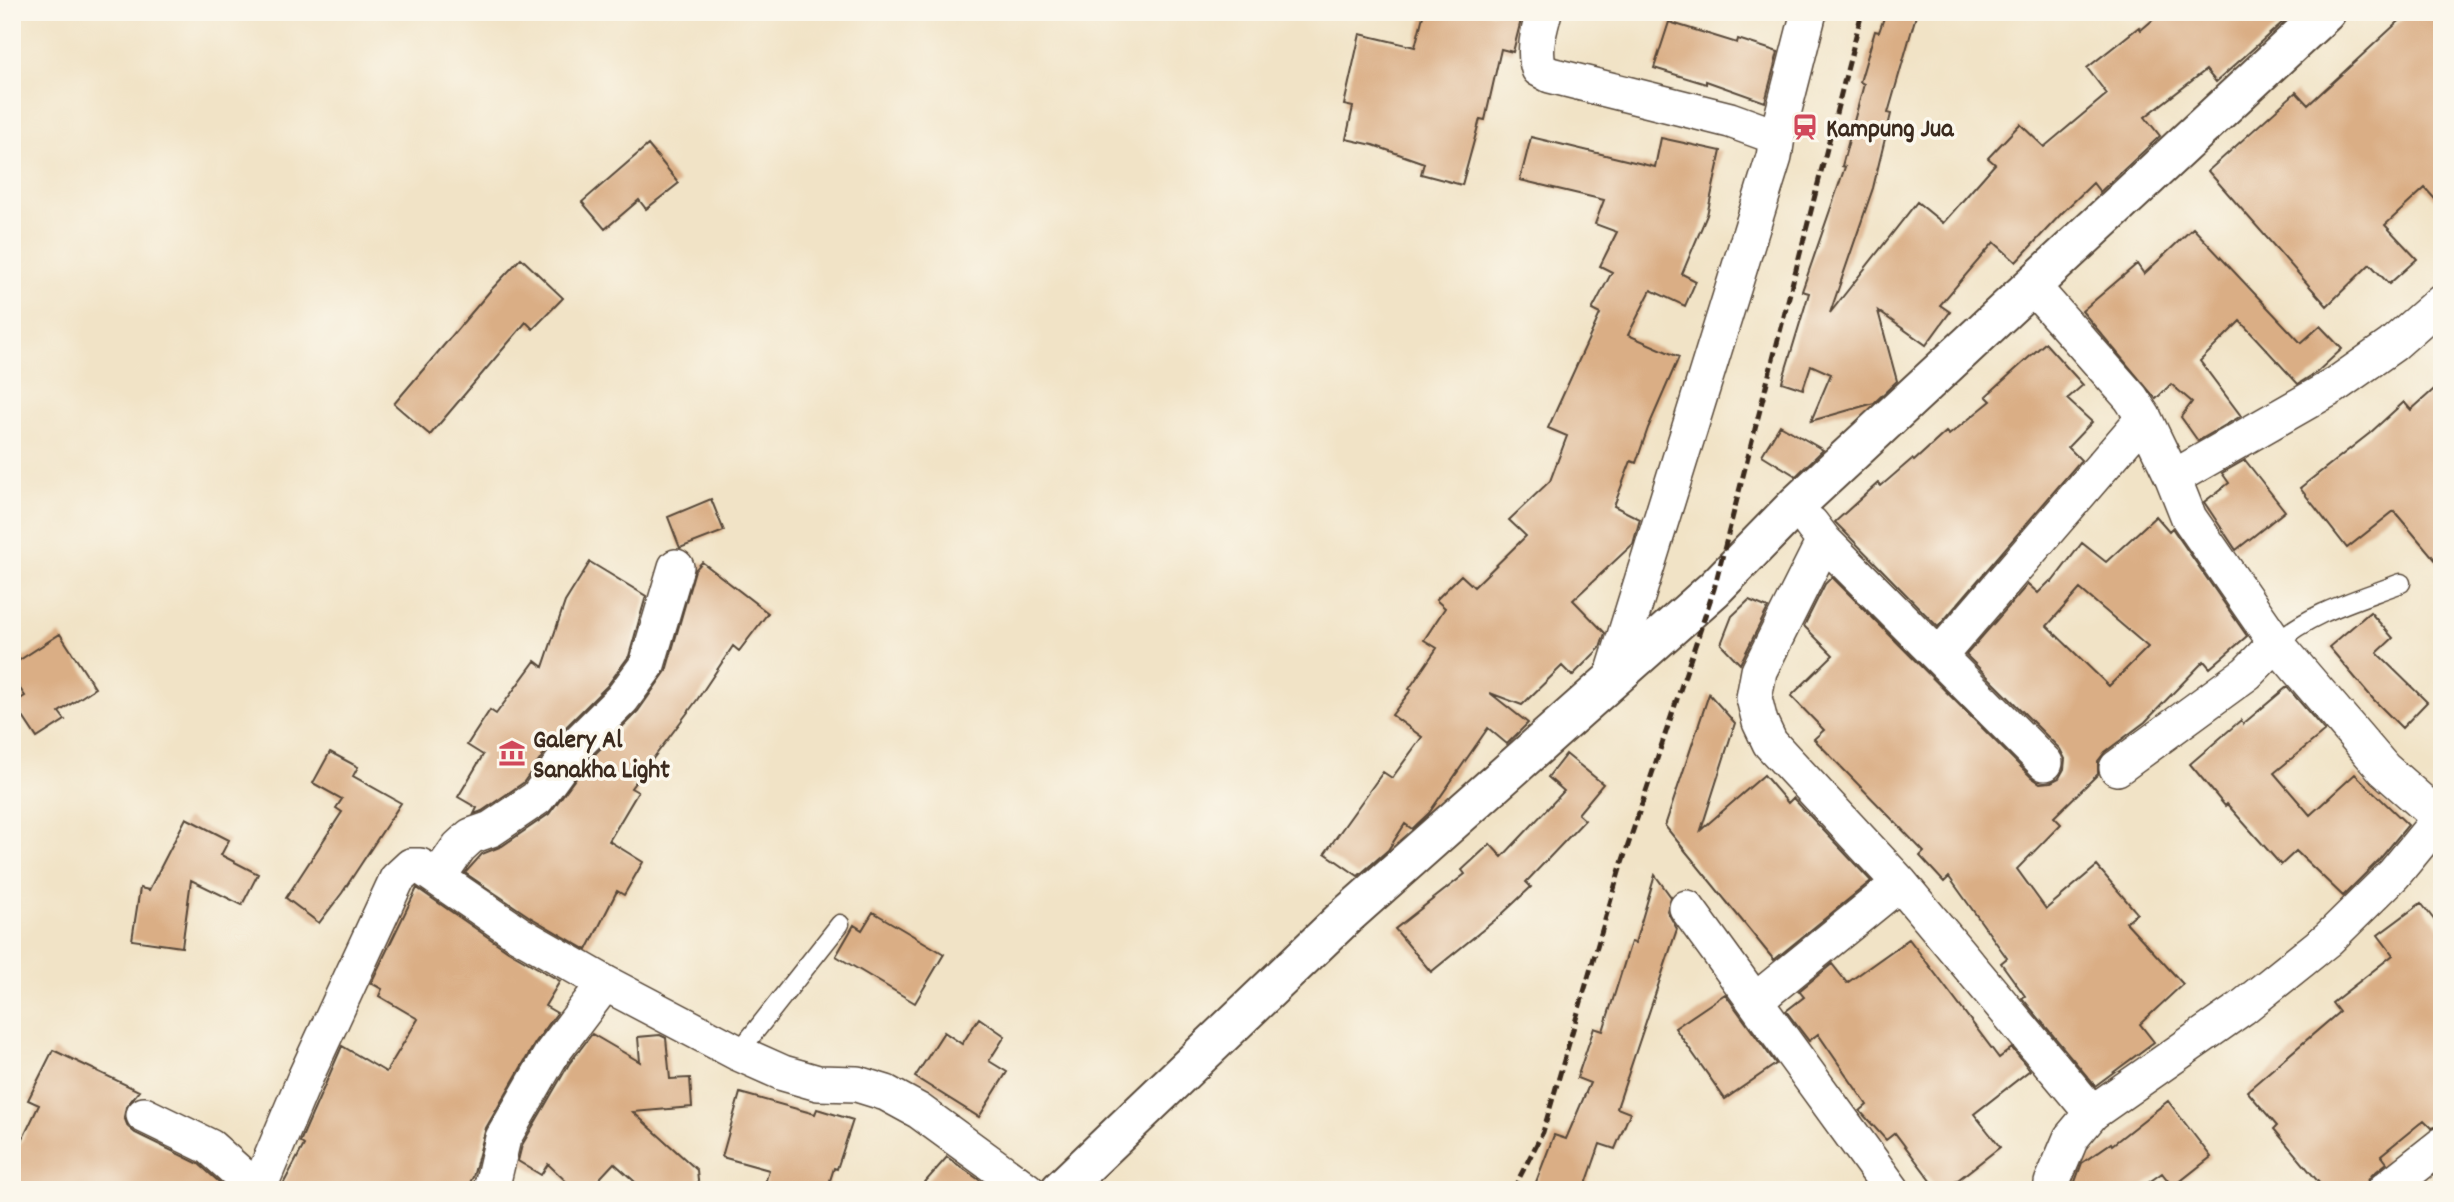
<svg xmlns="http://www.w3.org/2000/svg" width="2454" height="1202" viewBox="0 0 2454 1202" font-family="Dekko,sans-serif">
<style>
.building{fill:#daae85;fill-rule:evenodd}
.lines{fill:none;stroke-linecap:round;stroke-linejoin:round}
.service-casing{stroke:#564637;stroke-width:21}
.minor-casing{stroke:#564637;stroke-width:38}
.tertiary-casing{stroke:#564637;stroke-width:42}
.service{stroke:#fff;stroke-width:18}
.minor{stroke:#fff;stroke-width:35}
.tertiary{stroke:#fff;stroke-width:38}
.rail{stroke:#3b2a1e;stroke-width:5;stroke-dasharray:10 5;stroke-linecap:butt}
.labels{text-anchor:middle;stroke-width:7;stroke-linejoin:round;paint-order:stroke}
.poi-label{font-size:26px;font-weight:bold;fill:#3b2a1e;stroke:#fbf7ec;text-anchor:start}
</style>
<rect width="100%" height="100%" fill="#fbf7ec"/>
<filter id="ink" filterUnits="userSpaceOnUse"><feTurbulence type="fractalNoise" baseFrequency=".0143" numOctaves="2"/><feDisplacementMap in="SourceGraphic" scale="14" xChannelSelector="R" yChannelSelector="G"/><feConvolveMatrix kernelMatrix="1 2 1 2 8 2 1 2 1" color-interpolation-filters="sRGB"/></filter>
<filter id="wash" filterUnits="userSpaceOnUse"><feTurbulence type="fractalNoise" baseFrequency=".00686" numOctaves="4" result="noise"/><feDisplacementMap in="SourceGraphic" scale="28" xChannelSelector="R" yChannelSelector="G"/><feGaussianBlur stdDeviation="1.57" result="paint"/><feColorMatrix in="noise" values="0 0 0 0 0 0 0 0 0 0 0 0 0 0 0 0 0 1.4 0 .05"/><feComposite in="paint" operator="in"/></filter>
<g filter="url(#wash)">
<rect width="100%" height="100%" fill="#f1e3c6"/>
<g id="blocks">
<path class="building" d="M 1424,12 L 1523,12 L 1513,52 L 1501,49 L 1485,120 L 1480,119 L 1462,185 L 1421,174 L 1424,163 L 1373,145 L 1346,139 L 1353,107 L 1344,105 L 1360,34 L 1415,47 Z
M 1886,12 L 1917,12 L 1888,113 L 1891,114 L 1873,188 L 1830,313 L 1917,202 L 1943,223 L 1995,164 L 1988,158 L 2020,124 L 2044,147 L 2107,94 L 2087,68 L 2139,27 L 2141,30 L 2162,12 L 2294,12 L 2216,82 L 2206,70 L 2145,117 L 2160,136 L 2100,192 L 2093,183 L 2062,213 L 2016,262 L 1994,242 L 1940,305 L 1950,312 L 1926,345 L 1878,311 L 1897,381 L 1874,403 L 1811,421 L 1831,374 L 1811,365 L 1803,389 L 1782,382 L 1809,293 L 1802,291 L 1845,167 L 1842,166 L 1864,84 L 1860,82 L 1875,31 L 1879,32 Z
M 2409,12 L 2442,12 L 2442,207 L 2425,188 L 2385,225 L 2417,259 L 2389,284 L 2370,264 L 2327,306 L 2208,171 L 2296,92 L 2308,105 Z
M 1669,22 L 1737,43 L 1738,39 L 1778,52 L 1765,102 L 1706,81 L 1706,84 L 1654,68 Z
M 1531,137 L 1655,167 L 1661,138 L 1721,151 L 1707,215 L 1682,274 L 1696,281 L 1685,306 L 1651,290 L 1628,335 L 1679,357 L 1648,428 L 1636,463 L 1631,461 L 1614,506 L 1640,519 L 1633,544 L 1573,600 L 1605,633 L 1600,648 L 1572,676 L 1562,666 L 1522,705 L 1490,693 L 1528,723 L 1507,744 L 1488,728 L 1429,813 L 1412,829 L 1405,824 L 1388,850 L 1358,876 L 1325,853 L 1383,772 L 1392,778 L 1422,737 L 1392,715 L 1411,690 L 1409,689 L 1437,648 L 1424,640 L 1445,608 L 1436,600 L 1461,575 L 1474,587 L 1526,536 L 1509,520 L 1550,481 L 1567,436 L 1548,428 L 1600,314 L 1592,310 L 1612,272 L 1600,266 L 1617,232 L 1595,224 L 1604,200 L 1520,180 Z
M 648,145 L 679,183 L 646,209 L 639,200 L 605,229 L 582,202 Z
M 2193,228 L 2301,343 L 2320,326 L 2342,349 L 2317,372 L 2298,384 L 2240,321 L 2200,361 L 2241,416 L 2198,441 L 2181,417 L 2192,402 L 2171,384 L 2156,399 L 2082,311 L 2137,264 L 2144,274 Z
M 521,258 L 563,298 L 533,329 L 526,322 L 430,435 L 394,404 L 490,291 Z
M 2045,343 L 2083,385 L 2067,399 L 2092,422 L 2068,447 L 2081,460 L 1938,627 L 1835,522 L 1878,483 L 1881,486 L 1912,459 L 1914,461 L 1946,432 L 1949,435 L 1991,401 L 1986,396 Z
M 2442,382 L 2442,568 L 2394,511 L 2347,548 L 2300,488 L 2370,433 L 2404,402 L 2411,410 Z
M 1780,425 L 1823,450 L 1796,476 L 1762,455 Z
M 2245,460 L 2285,511 L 2236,550 L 2204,502 L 2229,483 L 2222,473 Z
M 711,499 L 724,531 L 680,548 L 668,517 Z
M 2156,516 L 2169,531 L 2172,528 L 2247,636 L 2210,668 L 2204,661 L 2145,722 L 2105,752 L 2098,761 L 2098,774 L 2054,817 L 2061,824 L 2017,869 L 2046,909 L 2097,866 L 2137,913 L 2126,922 L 2183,984 L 2140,1024 L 2154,1042 L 2095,1086 L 2022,998 L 2025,996 L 2001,963 L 2007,958 L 1949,877 L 1944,882 L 1920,856 L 1924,852 L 1814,739 L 1824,730 L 1791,696 L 1833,655 L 1804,626 L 1825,584 L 1832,577 L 2031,777 L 2040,783 L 2051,782 L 2059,778 L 2064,769 L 2065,759 L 2060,749 L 1966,655 L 2028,584 L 2038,593 L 2050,581 L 2052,582 L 2082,543 L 2106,562 ZM 2080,589 L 2148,647 L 2109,686 L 2047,626 Z
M 590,562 L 646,596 L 629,656 L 607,686 L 558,735 L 523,783 L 482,811 L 474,814 L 477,808 L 458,797 L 483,755 L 467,745 L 490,710 L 496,714 L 535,661 L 543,667 L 565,602 Z
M 702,562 L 768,613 L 739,651 L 733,646 L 697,700 L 631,788 L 638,792 L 609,841 L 643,862 L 624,895 L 617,891 L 587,950 L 530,917 L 465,873 L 482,854 L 502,846 L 549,814 L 589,760 L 638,711 L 666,671 L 695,570 Z
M 1749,600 L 1768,608 L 1740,664 L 1721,644 L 1732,616 Z
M 2370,612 L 2393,638 L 2377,653 L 2427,702 L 2402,728 L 2374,700 L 2329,647 Z
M 60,634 L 95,688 L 59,712 L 65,720 L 37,738 L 14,703 L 25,696 L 12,677 L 12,665 Z
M 2287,687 L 2325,731 L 2274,773 L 2310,815 L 2355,774 L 2408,825 L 2379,860 L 2343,896 L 2296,851 L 2281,865 L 2227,804 L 2225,806 L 2190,764 L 2241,720 L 2243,724 Z
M 1709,694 L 1735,723 L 1701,830 L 1764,775 L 1788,803 L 1793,798 L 1871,881 L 1774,960 L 1665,826 Z
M 330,752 L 358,767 L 353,776 L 401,803 L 342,893 L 319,923 L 286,898 L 342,812 L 336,808 L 342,799 L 313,783 Z
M 1566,754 L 1603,784 L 1578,814 L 1585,820 L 1526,882 L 1531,887 L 1500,916 L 1431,972 L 1395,929 L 1465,874 L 1462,870 L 1490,844 L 1502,857 L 1564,791 L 1548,777 Z
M 186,818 L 229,840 L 221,855 L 258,874 L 242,905 L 191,880 L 182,947 L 132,940 L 140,888 L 149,890 Z
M 1655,875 L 1671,897 L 1667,911 L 1677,929 L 1617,1108 L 1630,1113 L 1615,1149 L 1600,1144 L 1584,1190 L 1533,1190 L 1554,1135 L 1566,1139 L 1590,1083 L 1577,1078 L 1594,1028 L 1603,1031 L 1631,942 L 1635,943 Z
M 417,888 L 508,951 L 560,981 L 545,1006 L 557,1013 L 535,1043 L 486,1128 L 473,1177 L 466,1190 L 280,1190 L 304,1145 L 300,1142 L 342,1046 L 386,1072 L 418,1019 L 379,996 L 382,989 L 371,983 Z
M 2421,903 L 2442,930 L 2442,1125 L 2432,1128 L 2424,1120 L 2381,1155 L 2387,1163 L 2372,1175 L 2367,1182 L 2365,1190 L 2325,1190 L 2274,1129 L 2277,1126 L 2247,1091 L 2339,1012 L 2332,1003 L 2393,955 L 2378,935 Z
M 873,912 L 944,954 L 915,1003 L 836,956 L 854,925 L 862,930 Z
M 1909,939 L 1999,1058 L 2012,1048 L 2030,1070 L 1974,1114 L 2000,1147 L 1945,1190 L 1938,1190 L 1895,1133 L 1886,1140 L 1860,1111 L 1867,1105 L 1818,1034 L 1809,1041 L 1786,1011 L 1804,997 L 1799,991 L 1832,964 L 1847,983 Z
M 1725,994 L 1776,1064 L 1725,1099 L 1675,1028 Z
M 979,1018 L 1005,1036 L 989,1061 L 1007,1072 L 979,1117 L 915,1077 L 944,1032 L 962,1044 Z
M 592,1034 L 640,1062 L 638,1037 L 660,1035 L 666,1038 L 670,1079 L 690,1078 L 692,1107 L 633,1112 L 697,1170 L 699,1190 L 644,1190 L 614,1163 L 589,1190 L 575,1190 L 548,1164 L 541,1175 L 518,1161 L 522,1145 L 569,1064 Z
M 53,1050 L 139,1091 L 126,1107 L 124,1117 L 128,1127 L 135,1133 L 199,1164 L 228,1190 L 12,1190 L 12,1161 L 39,1105 L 28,1100 Z
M 740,1093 L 815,1114 L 817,1109 L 853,1120 L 837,1169 L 834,1168 L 827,1190 L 763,1190 L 769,1170 L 722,1157 Z
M 2168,1101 L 2211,1157 L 2173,1187 L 2162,1173 L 2138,1190 L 2072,1190 L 2082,1163 L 2111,1143 L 2112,1145 Z
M 947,1157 L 993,1190 L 918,1190 Z"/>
</g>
</g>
<g filter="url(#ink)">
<use href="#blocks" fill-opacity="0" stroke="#564637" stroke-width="2"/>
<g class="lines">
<g class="service-casing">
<path id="service" d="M 2276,643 C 2311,612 2357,600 2401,583
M 738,1053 L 840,924"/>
</g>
<g class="minor-casing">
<path id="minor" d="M 1544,12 C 1539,31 1533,50 1539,69 L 1550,75 L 1730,120 L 1777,137 L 1774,157 L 1611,681
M 1777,137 L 1809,12
M 2032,286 L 2131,398 L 2144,418 L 2173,478 L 2189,518 L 2276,643 L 2384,769 L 2442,820
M 2173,478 L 2334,386 L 2392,345 L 2442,301
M 1811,524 L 1824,541 L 2045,763
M 1824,541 L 1759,671 L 1754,698 L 1760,722 L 1770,743 L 1900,883 L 2092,1113
M 1939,656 L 2144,418
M 2117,768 L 2247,673 L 2276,643
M 438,877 L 459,847 L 471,836 L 491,829 L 537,798 L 574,747 L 622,699 L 647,665 L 676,567
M 1687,908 L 1892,1190
M 1755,1001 L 1900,883
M 144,1115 L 210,1147 L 258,1190 L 305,1078 L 397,879 L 411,866 L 420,866 L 519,934 L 605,983 L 738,1053 L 783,1073 L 818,1083 L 857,1084 L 886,1093 L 919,1111 L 1027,1190
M 491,1190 L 503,1138 L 552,1053 L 605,983
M 2052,1190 L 2052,1183 L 2071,1138 L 2092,1113 L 2242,1008 L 2328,939 L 2394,874 L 2440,818
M 2385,1190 L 2442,1145"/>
</g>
<g class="tertiary-casing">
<path id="tertiary" d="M 1060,1190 L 1345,917 L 1714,589 L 1796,505 L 2326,12"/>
</g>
<use href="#service" class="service"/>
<use href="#minor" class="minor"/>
<use href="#tertiary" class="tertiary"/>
<path class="rail" d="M 1513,1190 L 1543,1132 L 1619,872 L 1714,589 L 1862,12"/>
</g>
</g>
<defs>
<g id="station-bare" transform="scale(2.1)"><path d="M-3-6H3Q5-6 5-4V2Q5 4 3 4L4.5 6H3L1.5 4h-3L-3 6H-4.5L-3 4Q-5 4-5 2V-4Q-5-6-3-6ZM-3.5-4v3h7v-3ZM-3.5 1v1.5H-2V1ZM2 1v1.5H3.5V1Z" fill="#d1495b" stroke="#fbf7ec" stroke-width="2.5" paint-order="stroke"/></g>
<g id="museum-bare" transform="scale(2.1)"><path d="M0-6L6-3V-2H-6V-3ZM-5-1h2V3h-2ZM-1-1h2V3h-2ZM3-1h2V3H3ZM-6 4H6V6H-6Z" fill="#d1495b" stroke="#fbf7ec" stroke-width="2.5" paint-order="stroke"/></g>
</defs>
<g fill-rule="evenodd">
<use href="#station-bare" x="1805" y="127"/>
<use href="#museum-bare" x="512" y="753"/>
</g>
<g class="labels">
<g class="poi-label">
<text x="1826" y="136">Kampung Jua</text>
<text x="533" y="747">Galery Al<tspan x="533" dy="30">Sanakha Light</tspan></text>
</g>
</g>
<rect width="2454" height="1202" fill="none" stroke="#fbf7ec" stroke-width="42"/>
</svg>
